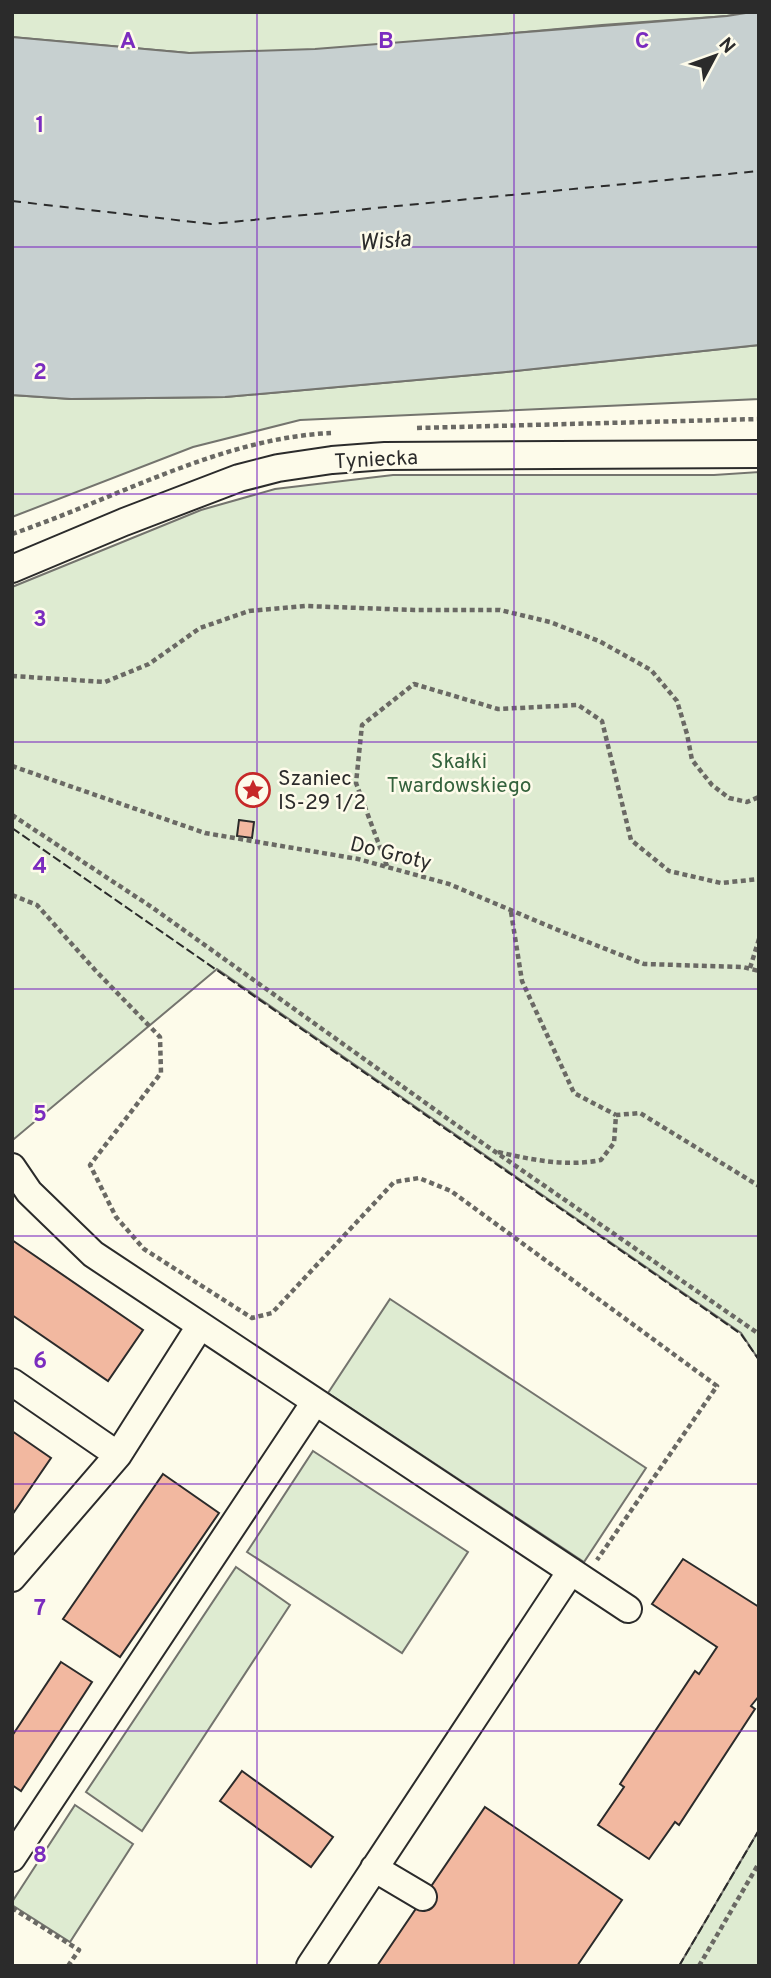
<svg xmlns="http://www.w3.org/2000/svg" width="771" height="1978" viewBox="0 0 771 1978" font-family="Overpass,sans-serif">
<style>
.green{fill:#deebd1;stroke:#74746e;stroke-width:2}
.water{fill:#c7d0d0;stroke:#74746e;stroke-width:2}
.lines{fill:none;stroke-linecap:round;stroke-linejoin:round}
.ferry{stroke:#2b2b2b;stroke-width:2;stroke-dasharray:9 7;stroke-linecap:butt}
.building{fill:#f2b8a0;stroke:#2b2b2b;stroke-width:2}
.minor-casing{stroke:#2b2b2b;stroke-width:30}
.path{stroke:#6a6964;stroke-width:4.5;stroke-dasharray:5 3.5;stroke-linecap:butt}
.minor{stroke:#fdfbea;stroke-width:26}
.fence{stroke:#2b2b2b;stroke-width:2;stroke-dasharray:9 3.5;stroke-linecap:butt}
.grid{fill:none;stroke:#7b2cbf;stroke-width:2;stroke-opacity:0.55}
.labels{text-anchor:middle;stroke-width:5;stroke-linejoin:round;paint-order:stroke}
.street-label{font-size:21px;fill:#2b2b2b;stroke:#fdfbea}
.park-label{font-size:21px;fill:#34623c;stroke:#fdfbea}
.poi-label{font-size:21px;fill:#2b2b2b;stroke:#fdfbea;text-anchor:start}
.water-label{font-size:23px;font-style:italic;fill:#2b2b2b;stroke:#fdfbea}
.grid-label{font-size:23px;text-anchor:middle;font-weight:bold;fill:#7b2cbf;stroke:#fdfbea;stroke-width:5;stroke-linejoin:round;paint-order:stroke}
</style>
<rect width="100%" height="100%" fill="#fdfbea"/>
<path class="green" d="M 12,12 L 752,12 L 727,16 L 602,25 L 324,50 L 189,53 L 12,37 Z
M 759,345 L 759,399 L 300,420 L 193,447 L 12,517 L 12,395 L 71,399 L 225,397 L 506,372 Z
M 759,472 L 759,1360 L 741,1333 L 217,969 L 14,1139 L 12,1137 L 12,587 L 201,510 L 275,489 L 393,475 L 714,475 Z
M 390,1299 L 646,1468 L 584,1562 L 328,1393 Z
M 313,1451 L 468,1552 L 402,1653 L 247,1552 Z
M 236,1567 L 290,1605 L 142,1831 L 86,1792 Z
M 75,1805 L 133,1844 L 70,1942 L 12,1905 L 12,1902 Z
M 759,1830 L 759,1966 L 679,1966 Z"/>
<path class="water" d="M 752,12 L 759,12 L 759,345 L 506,372 L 225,397 L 71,399 L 12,395 L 12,37 L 189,53 L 315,49 L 727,16 Z"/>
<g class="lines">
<path class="ferry" d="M 12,201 L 211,224 L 759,171"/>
</g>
<path class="building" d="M 239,820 L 254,822 L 252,838 L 237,836 Z
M 12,1240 L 143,1330 L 108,1381 L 12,1315 Z
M 12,1431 L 51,1458 L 12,1515 Z
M 163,1474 L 219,1513 L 120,1657 L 63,1619 Z
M 683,1559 L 759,1607 L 759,1696 L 751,1706 L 755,1709 L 679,1825 L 675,1822 L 649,1859 L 598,1825 L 624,1787 L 620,1784 L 695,1671 L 699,1674 L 717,1647 L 652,1604 Z
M 61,1662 L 92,1682 L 21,1791 L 12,1785 L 12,1736 Z
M 242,1771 L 333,1837 L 311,1867 L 220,1801 Z
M 485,1807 L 622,1900 L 577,1966 L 377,1966 Z"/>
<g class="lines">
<g class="minor-casing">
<path id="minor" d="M 12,569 L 124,522 L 239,478 L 278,468 L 332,460 L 385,456 L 759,454
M 12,1167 L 29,1192 L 93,1254 L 628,1609
M 12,1382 L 118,1455
M 12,1578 L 118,1455 L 200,1326
M 12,1858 L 315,1402
M 374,1868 L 423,1897
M 310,1966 L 571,1571"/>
</g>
<path class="path" d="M 417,428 L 759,419
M 12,534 C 115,499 221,438 331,433
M 12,676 L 105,682 L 149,664 L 200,628 L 249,611 L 306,606 L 414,610 L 500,610 L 550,622 L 599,641 L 651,670 L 677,701 L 687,734 L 692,760 L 712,785 L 729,798 L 747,802 L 759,797
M 12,766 L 205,833 L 358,859 L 449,884 L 565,933 L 644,964 L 743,967 L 759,971
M 12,815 L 153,908 L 455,1124 L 759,1334
M 387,866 L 356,783 L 362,725 L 414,684 L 498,709 L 578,705 L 602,721 L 631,840 L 669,871 L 721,883 L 759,879
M 12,895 L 37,905 L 95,970 L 160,1037 L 161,1073 L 90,1165 L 116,1217 L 144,1249 L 252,1318 L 272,1313 L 394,1182 L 419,1178 L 451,1191 L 717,1386 L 597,1560
M 511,912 L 522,981 L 574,1093 L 616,1115
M 750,968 L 759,939
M 498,1152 C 533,1160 566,1167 601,1160 L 614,1143 L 616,1115 L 640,1113 L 759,1186
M 12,1908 L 79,1950 L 68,1966
M 699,1966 L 759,1863"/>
<use href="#minor" class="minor"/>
<path class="fence" d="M 12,828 L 741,1334 L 759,1360
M 679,1966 L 759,1830"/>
</g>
<path class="grid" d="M 257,12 L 257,1966M 514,12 L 514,1966M 12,247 L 759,247M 12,494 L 759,494M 12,742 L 759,742M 12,989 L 759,989M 12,1236 L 759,1236M 12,1484 L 759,1484M 12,1731 L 759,1731"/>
<defs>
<g id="sight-ring" transform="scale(1.75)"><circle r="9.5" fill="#fdfbea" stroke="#c62828" stroke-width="1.5"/><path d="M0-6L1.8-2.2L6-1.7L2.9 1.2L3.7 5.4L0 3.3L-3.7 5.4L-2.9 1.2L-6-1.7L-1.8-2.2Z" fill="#c62828"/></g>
</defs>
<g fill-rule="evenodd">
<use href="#sight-ring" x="253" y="790"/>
</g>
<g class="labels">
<g class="street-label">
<text transform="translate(376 459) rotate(-3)" y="7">Tyniecka</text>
<text transform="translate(391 853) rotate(14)" y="7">Do Groty</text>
</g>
<g class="park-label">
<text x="459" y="768">Skałki<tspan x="459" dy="24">Twardowskiego</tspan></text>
</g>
<g class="poi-label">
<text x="278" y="785">Szaniec<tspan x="278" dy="24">IS-29 1/2</tspan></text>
</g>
<g class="water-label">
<text transform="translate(385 240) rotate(-5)" y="8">Wisła</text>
</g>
</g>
<g class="grid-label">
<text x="128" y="48">A</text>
<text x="386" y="48">B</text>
<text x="642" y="48">C</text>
<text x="40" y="132">1</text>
<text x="40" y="379">2</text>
<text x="40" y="626">3</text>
<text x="40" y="873">4</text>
<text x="40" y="1121">5</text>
<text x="40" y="1368">6</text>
<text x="40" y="1615">7</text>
<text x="40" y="1862">8</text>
</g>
<rect width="771" height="1978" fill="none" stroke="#2b2b2b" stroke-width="28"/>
<g transform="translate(715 56) rotate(49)" stroke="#fdfbea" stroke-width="5" paint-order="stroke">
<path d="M0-5L12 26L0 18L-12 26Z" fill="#2b2b2b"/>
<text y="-10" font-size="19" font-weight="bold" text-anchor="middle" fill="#2b2b2b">N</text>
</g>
</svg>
